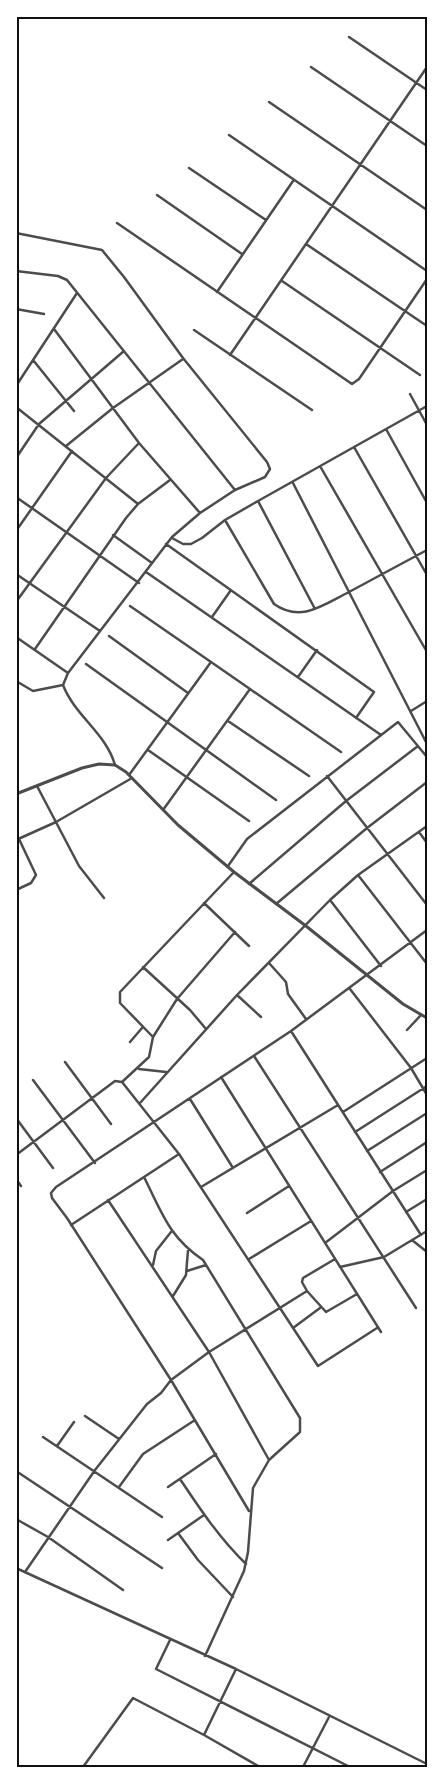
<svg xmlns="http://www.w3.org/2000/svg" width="443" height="1783" viewBox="0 0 443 1783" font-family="Manrope,sans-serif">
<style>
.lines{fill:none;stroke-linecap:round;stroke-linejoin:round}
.minor{stroke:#4c4c4c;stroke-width:2.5}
.tertiary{stroke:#4c4c4c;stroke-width:3}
.neatline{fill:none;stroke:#111;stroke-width:2}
</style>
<rect width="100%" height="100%" fill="#fff"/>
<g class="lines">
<path class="minor" d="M 349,37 L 427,90
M 311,67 L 427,146
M 269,102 L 427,210
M 229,135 L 427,271
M 189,168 L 266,220
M 157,195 L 242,254
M 117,223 L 352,384 L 359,379 L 427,279
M 16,233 L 102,250 L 124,277 L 183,358 L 267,462 L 270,469 L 265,477 L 235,490 L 200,513 L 172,537 L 68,673 L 63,685 C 75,716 106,733 115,765
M 306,244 L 427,326
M 16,271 L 58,276 L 67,280 L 235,490
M 282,281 L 420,375
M 217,292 L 293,181
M 16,309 L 44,314
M 54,329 L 139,443 L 200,513
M 194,330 L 312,410
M 230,355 L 427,67
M 33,360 L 74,411
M 16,386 L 77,293
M 410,394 L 427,425
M 16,407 L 138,504
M 386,429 L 427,503
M 66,446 L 113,408 L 183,359
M 354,447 L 427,575
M 16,458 L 39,424 L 124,351
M 320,466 L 427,652
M 293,483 L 349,592 L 427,550
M 16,497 L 139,583
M 258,501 L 315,609
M 225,520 L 274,604 C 301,623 323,605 349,592 L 427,744
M 16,531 L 72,451
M 113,535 L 152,563
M 172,538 L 183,544 L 191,544 L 202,538 L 225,520 L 258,501 L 427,406
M 166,544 L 374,692 L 356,718
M 146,572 L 381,735
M 16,574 L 100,631
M 16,602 L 106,478 L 139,443
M 130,606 L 211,662
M 212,617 L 231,590
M 109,636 L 188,693
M 16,637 L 68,673
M 35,649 L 126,518 L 138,504 L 170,480
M 86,664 L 276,800
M 298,677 L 317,650
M 16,681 L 33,691 L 63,685
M 250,689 L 341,752
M 411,711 L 427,701
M 228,721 L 309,776
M 148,750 L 249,821
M 129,775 L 211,662 L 250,689 L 163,810
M 327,776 L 427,905
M 37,786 L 79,866 L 104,898
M 419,832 L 427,843
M 16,840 L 56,822 L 132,778
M 228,866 L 247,839 L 398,722 L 427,757
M 358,875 L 427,964
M 249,884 L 346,801 L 418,746
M 16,890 L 31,883 L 36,875 L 19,839
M 330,900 L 381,966
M 204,903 L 249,946
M 276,904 L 367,828 L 427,782
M 269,963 L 286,982 L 288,994 L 306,1019
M 143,967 L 190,1010 L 206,1029
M 350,989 L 411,1068 L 427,1095
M 237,995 L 261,1017
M 407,1030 L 421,1015
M 291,1031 L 421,1235
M 153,1037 L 120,1003 L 120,992 L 234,872
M 130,1042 L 142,1028
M 254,1056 L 416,1308
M 65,1062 L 111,1124
M 139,1069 L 166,1072
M 221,1077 L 381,1332
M 33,1080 L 95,1163
M 122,1082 L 149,1057 L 153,1037 L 177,999 L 235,932
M 190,1099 L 233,1168
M 140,1103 L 237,995 L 330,900 L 358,875 L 427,826
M 343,1112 L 427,1058
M 16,1118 L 53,1168
M 355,1132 L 427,1086
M 367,1151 L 427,1113
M 16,1155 L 115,1081 L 122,1082 L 179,1154 L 318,1366 L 377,1328
M 380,1172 L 427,1142
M 144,1177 C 162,1213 169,1237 203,1260 L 300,1418 L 300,1432 L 269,1460 L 253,1488 L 248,1552 L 244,1571 L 205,1656
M 16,1179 L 21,1186
M 201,1187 L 338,1105
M 108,1200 L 209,1352 L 269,1460
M 406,1212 L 427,1199
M 247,1213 L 289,1186
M 71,1225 L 179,1154
M 412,1240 L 427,1252
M 325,1243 L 393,1191 L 427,1170
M 249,1259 L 311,1221
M 153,1265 L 156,1251 L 171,1232
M 340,1267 L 384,1257 L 427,1231
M 187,1271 L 206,1265
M 307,1291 L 326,1312 L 357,1294
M 173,1296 L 186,1275 L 188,1250
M 293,1328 L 320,1308
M 85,1416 L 119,1439
M 43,1437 L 162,1517
M 57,1446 L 74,1422
M 16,1471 L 162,1568
M 180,1479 C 200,1509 220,1539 246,1564
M 119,1487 L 143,1454 L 195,1420
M 168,1487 L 216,1454
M 249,1511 L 171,1380 L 67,1218 L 52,1198 L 51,1193 L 56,1187 L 291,1031 L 427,930
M 16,1519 L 48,1537 L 123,1590
M 178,1533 L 198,1560 L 233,1597
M 168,1540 L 204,1515
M 16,1568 L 236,1669 L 427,1764
M 25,1572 L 95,1470 L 147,1404 L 161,1393 L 171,1380 L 209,1352 L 307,1291 L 302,1282 L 303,1278 L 335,1259
M 170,1640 L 156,1669 L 350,1767
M 236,1669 L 204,1735 L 260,1767
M 83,1767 L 133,1698 L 204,1735
M 303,1767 L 329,1717"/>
<path class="tertiary" d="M 16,794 L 82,768 L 99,764 L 115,765 L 126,772 L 178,825 L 234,872 L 306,926 L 403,1004 L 427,1018"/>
</g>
<rect width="443" height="1783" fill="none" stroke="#ffffff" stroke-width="35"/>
<rect x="18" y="18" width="408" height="1748" class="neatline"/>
</svg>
